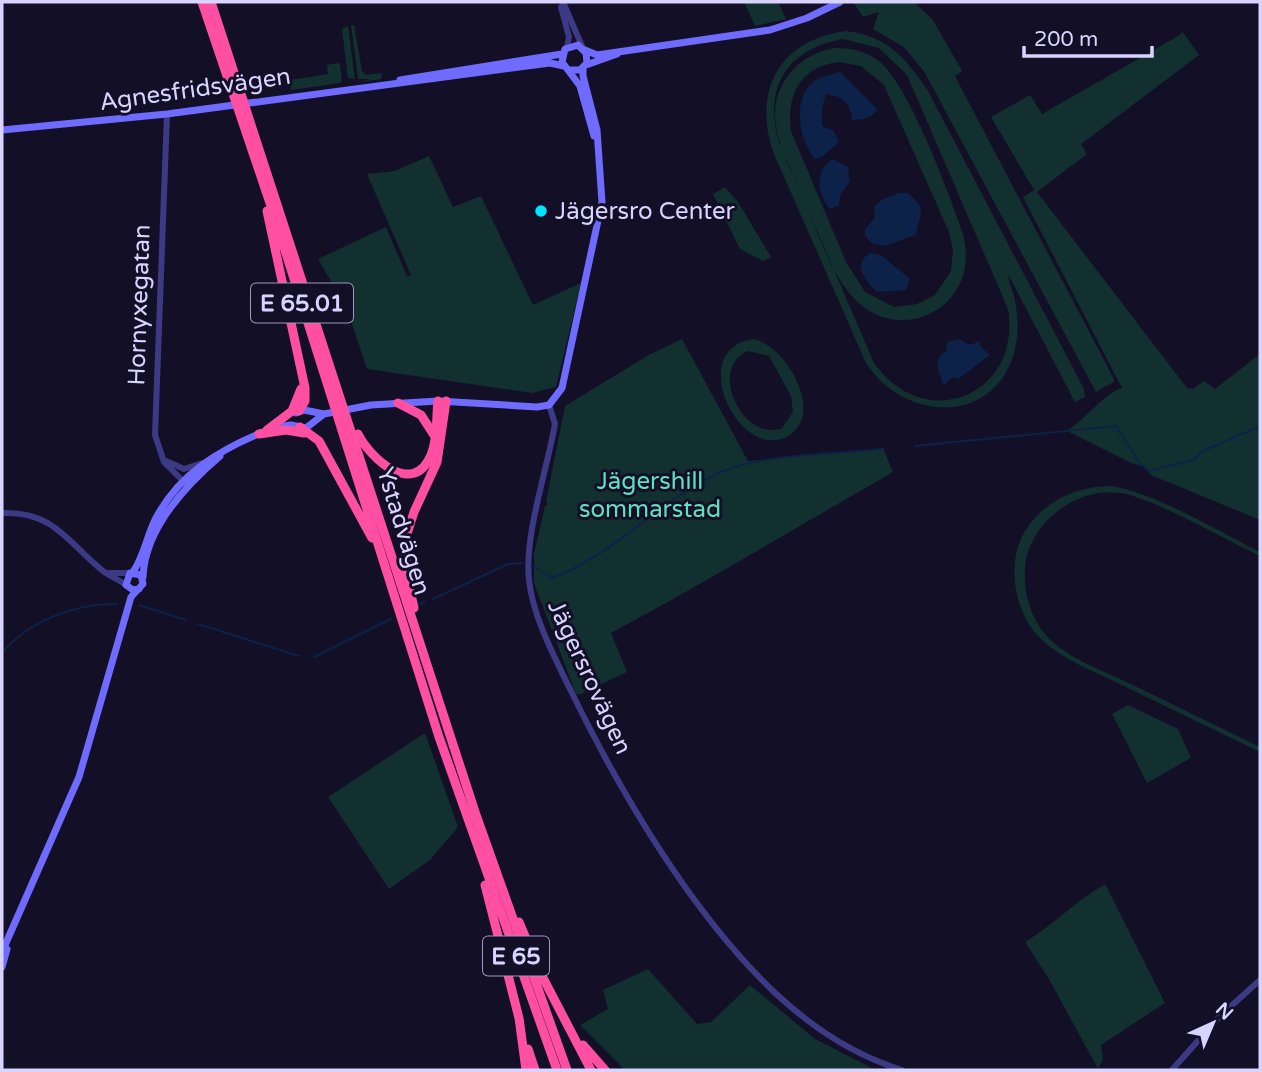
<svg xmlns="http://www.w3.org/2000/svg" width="1262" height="1072" viewBox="0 0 1262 1072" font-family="'Varela Round',sans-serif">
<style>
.green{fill:#12302f;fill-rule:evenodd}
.water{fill:#0c2248}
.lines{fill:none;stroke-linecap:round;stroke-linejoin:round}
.stream{stroke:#0c2248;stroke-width:2}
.tertiary{stroke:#3d3a85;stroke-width:6}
.secondary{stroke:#6f6bff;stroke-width:7}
.motorway{stroke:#ff4fa3;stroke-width:9}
.poi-dot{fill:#00e5ff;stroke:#130f26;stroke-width:2.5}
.labels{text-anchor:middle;stroke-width:6;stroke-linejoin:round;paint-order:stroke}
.shield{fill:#130f26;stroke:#9e99be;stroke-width:2}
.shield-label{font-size:23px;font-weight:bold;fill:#d9d4ff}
.street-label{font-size:24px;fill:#d9d4ff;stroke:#130f26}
.poi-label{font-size:24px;fill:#d9d4ff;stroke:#130f26;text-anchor:start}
.park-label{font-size:24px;fill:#5fe0c0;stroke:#130f26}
</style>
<rect width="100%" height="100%" fill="#130f26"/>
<path class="green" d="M 744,2 L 778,2 L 786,19 L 755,26 Z
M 853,2 L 914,2 L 933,20 L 962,71 L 955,76 L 967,99 L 1115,381 L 1096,392 L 925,73 L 905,48 L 873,29 L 879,12 L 863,17 Z
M 351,25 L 354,25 L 362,71 L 366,75 L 382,73 L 381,79 L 360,82 L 370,79 L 358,79 Z
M 348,26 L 355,79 L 348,78 L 342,29 Z
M 846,31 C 886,35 907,59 928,91 L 1084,389 L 1085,397 L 1075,402 L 1009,276 C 1008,282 1012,289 1014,296 C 1018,313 1019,332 1015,349 C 997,425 906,424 866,363 L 774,154 C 752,92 778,40 846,31 ZM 843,39 L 879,48 L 907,75 L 1008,309 C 1022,396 925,435 874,363 L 779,142 C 763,87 787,49 843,39 Z
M 1182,31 L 1199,55 L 1081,144 L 1087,154 L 1037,192 L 1187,388 L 1193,389 L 1204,381 L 1215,389 L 1260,354 L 1260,520 L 1151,475 L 1146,467 L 1131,463 L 1067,431 C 1083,421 1107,391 1122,388 L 1023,197 L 1034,190 L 991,117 L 1030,95 L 1042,114 L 1180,35 Z
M 835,48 C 852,48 867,51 880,62 C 909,86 950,195 963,234 C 969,259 966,283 947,302 C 935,313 919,320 904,320 C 843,321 825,248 805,202 C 793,173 770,135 776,102 C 783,72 806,53 835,48 ZM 839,62 L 861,66 L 884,85 L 949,232 L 953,250 L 951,271 L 935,295 L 917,304 L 894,307 L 865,292 L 846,262 L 791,131 C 786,95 801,66 839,62 Z
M 337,63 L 340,64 L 342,80 L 340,83 L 291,90 L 290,80 L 328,74 L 327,65 Z
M 429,156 L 453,207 L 481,196 L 533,305 L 581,283 L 556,387 L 532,393 L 367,369 L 347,309 L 318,259 L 386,227 L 407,276 L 411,275 L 367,174 L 395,171 Z
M 725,187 L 738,202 L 771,257 L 763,261 L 740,249 L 713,194 Z
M 682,339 L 748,461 L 883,448 L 893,472 C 799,526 706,582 611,633 L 627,672 L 581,694 L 576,694 L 534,583 L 534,554 L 545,506 L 548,505 L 546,501 L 565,406 L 647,356 Z
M 754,339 C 788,347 825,415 788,436 C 739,464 684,348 754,339 ZM 748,351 L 769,356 L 791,396 L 793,412 L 782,428 C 743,443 707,368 748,351 Z
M 1111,486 C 1156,493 1218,531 1260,552 L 1260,556 C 1222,538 1169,507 1130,495 C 1088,483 1041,512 1028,552 C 1020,578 1027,612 1044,633 C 1065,658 1102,670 1131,684 C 1174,705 1217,726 1260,747 L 1260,752 C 1215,730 1170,709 1126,687 C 1096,672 1061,660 1038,636 C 1014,611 1006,562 1025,531 C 1044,501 1076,486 1111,486 Z
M 1128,705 L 1178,729 L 1191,758 L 1147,783 L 1112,714 Z
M 425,733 L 458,827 L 430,860 L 389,889 L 328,797 Z
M 1105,884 L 1165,1003 L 1101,1045 L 1103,1059 L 1098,1069 L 1049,979 L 1025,942 C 1053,925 1076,901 1105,884 Z
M 648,969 L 697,1024 L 711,1022 L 750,985 L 815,1039 L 876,1070 L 625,1070 L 580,1025 L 608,1009 L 603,990 Z"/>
<path class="water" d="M 840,72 L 877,109 C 873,118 862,120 852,120 C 851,103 842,96 826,94 L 822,109 L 822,126 L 833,130 L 839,142 L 822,157 L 815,159 C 799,141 792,100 813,82 C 820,76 831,75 840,72 Z
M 833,159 L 848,167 L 850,181 L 840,195 L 839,205 L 830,209 C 817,194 814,171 833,159 Z
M 899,193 L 908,193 C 929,211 919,213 916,235 L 885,246 L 872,243 L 865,236 L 865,229 L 875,218 L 874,207 L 883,199 Z
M 870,253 L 881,255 L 910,279 L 906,290 L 877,292 C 866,281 851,265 870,253 Z
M 959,339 L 970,345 L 980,341 L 980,346 L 990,355 L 958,379 L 953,377 L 943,386 C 941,371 930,362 946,351 L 947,342 Z"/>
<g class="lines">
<path class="stream" d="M 915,446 L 1116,426 L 1139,462 L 1148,471 L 1194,460 L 1201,452 L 1260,426
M 533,566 L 552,578 C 614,555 659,501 719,473 C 758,454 837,454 883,449
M 433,599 L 508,564 L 522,563
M 420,604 L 425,602
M 139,605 L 186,620
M 198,624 L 299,656
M 2,653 C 28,621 76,603 117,604
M 314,657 L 391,619"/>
<path class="tertiary" d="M 563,2 L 582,46
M 561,7 L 569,37 L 567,47
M 167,114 L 155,435 L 164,462 L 187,485
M 549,405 L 555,424 C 547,470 524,536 529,580 C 533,617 554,656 570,689 C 620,792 690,911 773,991 C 810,1026 853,1055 902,1070
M 166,461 L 184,469 L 202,463
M 2,513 C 54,511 67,542 103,571 C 110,576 119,580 126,585
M 109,573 L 130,573
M 1172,1070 L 1219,1017 L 1260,980"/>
<path class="secondary" d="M 585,50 L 597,55 L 770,30 L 807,18 L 840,2
M 586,65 L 617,54
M 570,70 L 580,70 L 587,63 L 586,53 L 578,45 L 565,49 L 562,62 L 580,86 L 594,136
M 400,80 L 562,54
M 2,130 L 167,114 L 550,63 L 564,66
M 296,413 L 304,410 L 324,414 L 371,405 L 438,401 L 537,407 L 549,405 L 562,388 L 602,202 L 597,130 L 583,76 L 583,68
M 278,427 L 291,425 L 306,428 L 324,414
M 133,572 C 144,556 147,535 156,518 C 179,474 219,450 263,432
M 143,577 C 145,528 186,485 220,456
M 2,952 L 79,777 L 131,597 L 143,584 L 141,575 L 130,573 L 126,585 L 133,590 L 139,589
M 2,967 L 7,949"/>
<path class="motorway" d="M 202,2 L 271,206 L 439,737 L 557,1070
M 211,2 L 475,812 L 567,1070
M 267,211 L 305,388 L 305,401 L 299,411
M 398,403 L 421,415 L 434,435
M 300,427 L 319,441 L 372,538
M 267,430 L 292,411 L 301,389
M 259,434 L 286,430 L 304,433
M 358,434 C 370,458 413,498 431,455 C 438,439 436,417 438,401
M 414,608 L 406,572 L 406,537 L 414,512 L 437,462 L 446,401
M 485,885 L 519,1018 L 526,1070
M 519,922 L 541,974 L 591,1070
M 583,1045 L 605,1070
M 528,1049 L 535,1070"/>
</g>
<circle class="poi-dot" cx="541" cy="211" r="7"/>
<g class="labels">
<g class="shield">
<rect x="251" y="283.5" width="102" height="39" rx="5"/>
<rect x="483" y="936.5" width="66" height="39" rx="5"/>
</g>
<g class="shield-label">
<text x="302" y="311">E 65.01</text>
<text x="516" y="964">E 65</text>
</g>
<g class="street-label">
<text transform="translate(195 89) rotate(-8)" y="8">Agnesfridsvägen</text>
<text transform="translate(139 305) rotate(-88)" y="8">Hornyxegatan</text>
<text transform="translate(404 531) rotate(73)" y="8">Ystadvägen</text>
<text transform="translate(590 677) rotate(65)" y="8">Jägersrovägen</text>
</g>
<g class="poi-label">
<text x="555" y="219">Jägersro Center</text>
</g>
<g class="park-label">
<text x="650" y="489">Jägershill<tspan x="650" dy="28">sommarstad</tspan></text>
</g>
</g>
<rect width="1262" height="1072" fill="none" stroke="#d9d4ff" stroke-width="7"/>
<g transform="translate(1213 1023) rotate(44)" stroke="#130f26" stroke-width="5" paint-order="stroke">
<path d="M0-5L12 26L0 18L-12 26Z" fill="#d9d4ff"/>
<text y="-10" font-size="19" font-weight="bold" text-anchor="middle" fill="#d9d4ff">N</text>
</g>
<path d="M1024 46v10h128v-10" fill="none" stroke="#d9d4ff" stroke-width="3.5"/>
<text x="1034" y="46" font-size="21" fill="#d9d4ff" stroke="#130f26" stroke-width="5" paint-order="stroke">200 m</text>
</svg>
